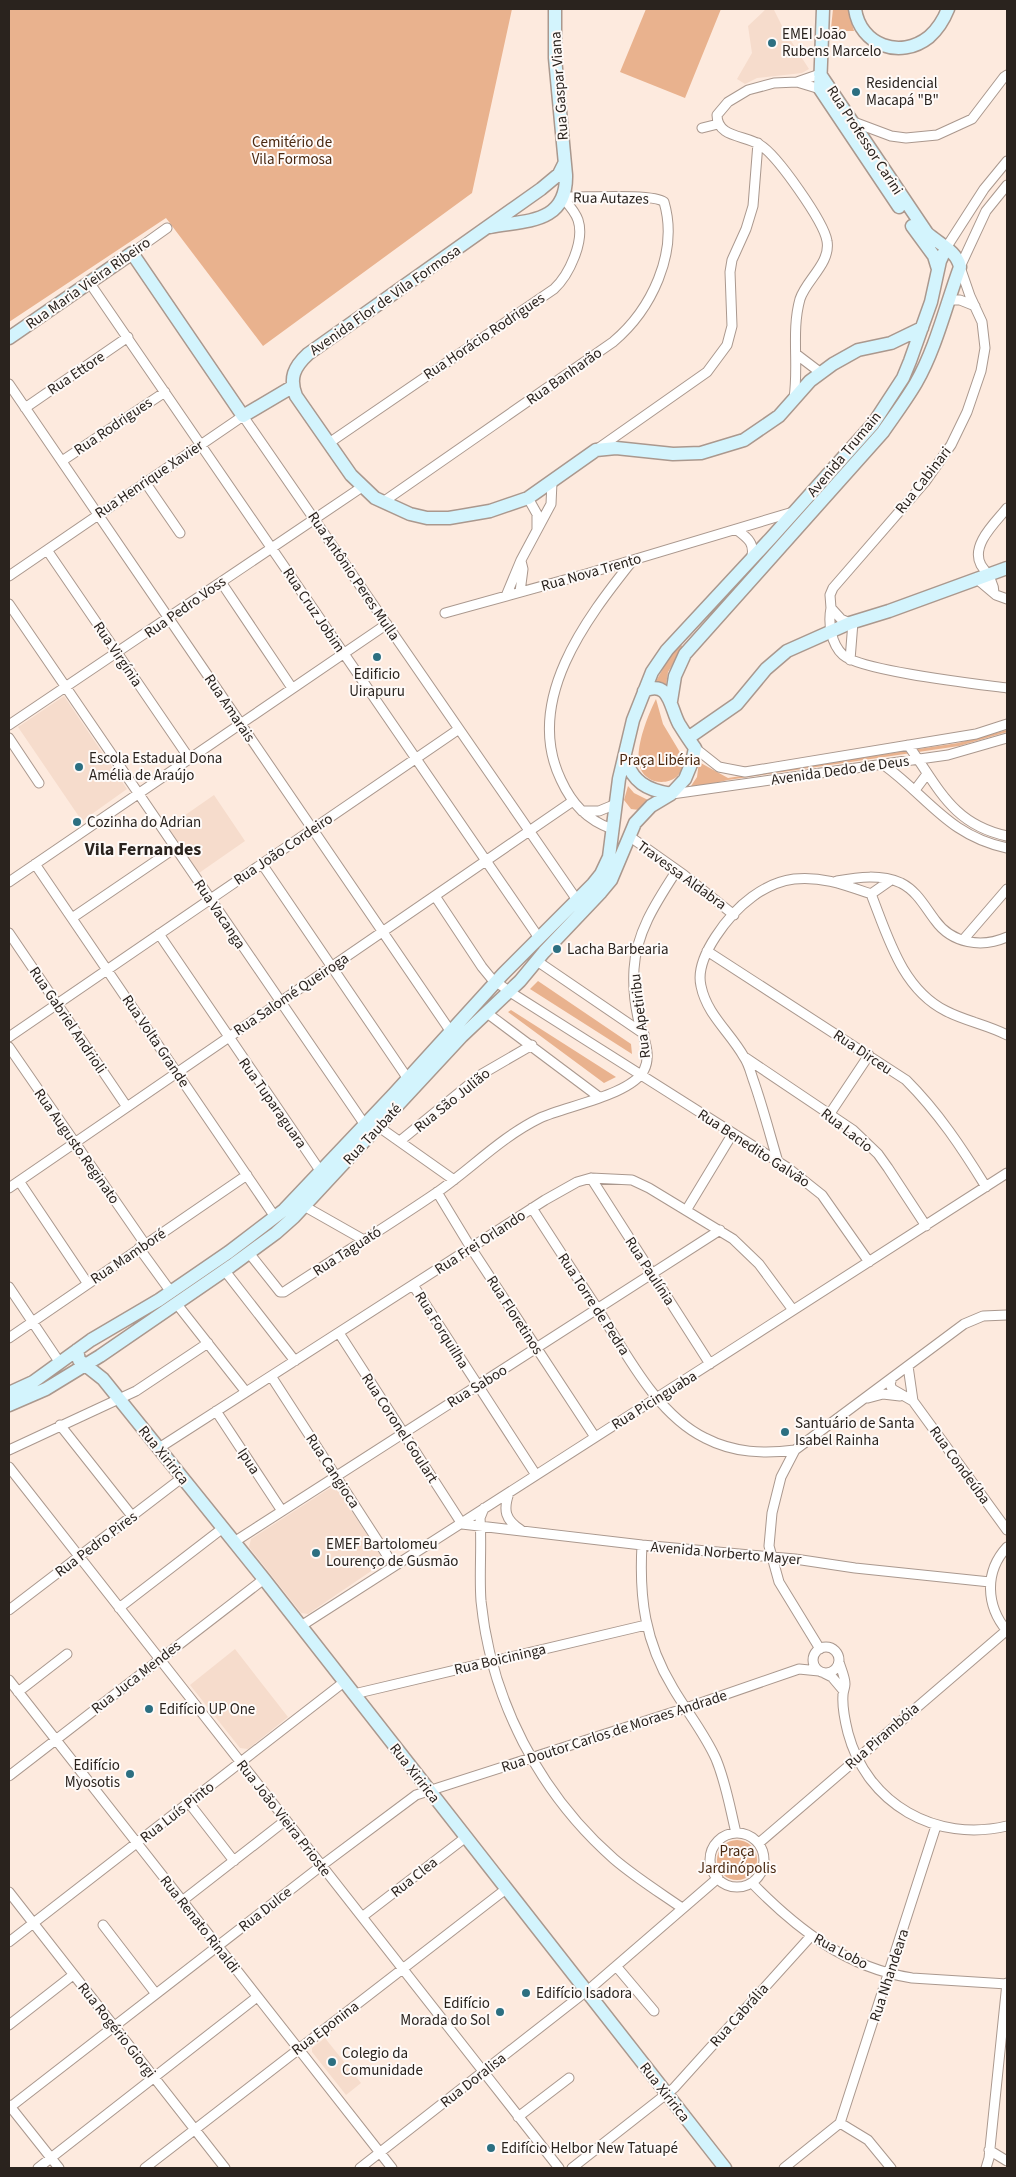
<svg xmlns="http://www.w3.org/2000/svg" width="1016" height="2177" viewBox="0 0 1016 2177" font-family="'Source Sans 3',sans-serif">
<style>
.built{fill:#f6dccc}
.green{fill:#e9b28e}
.lines{fill:none;stroke-linecap:round;stroke-linejoin:round}
.street-casing{stroke:#aa988e;stroke-width:11}
.secondary-casing{stroke:#aa988e;stroke-width:15}
.street{stroke:#fff;stroke-width:9}
.secondary{stroke:#d3f4fd;stroke-width:12}
.poi-dot{fill:#2c6f81;stroke:#fefaf8;stroke-width:2}
.labels{text-anchor:middle;stroke-width:4;stroke-linejoin:round;paint-order:stroke}
.poi-label{font-size:15px;fill:#2a231e;stroke:#fefaf8;text-anchor:start}
.street-label{font-size:15px;fill:#2a231e;stroke:#fefaf8}
.park-label{font-size:15px;fill:#492810;stroke:#fefaf8}
.quarter-label{font-size:18px;font-weight:bold;fill:#2a231e;stroke:#fefaf8}
</style>
<rect width="100%" height="100%" fill="#fdeade"/>
<path class="built" d="M 766,9 L 774,10 L 784,30 L 809,69 L 802,73 L 757,78 L 745,84 L 737,79 L 752,53 L 748,26 Z
M 64,696 L 127,789 L 82,821 L 18,727 Z
M 214,795 L 245,841 L 199,873 L 168,827 Z
M 330,1488 L 338,1490 L 382,1558 L 380,1565 L 308,1614 L 301,1613 L 249,1547 L 251,1539 Z
M 235,1649 L 288,1717 L 248,1749 L 240,1748 L 190,1685 Z
M 325,2038 L 361,2083 L 346,2095 L 312,2052 L 312,2048 Z"/>
<path class="green" d="M 9,9 L 512,9 L 472,193 L 263,346 L 166,218 L 9,322 Z
M 646,9 L 721,9 L 685,98 L 620,72 Z
M 833,9 L 848,9 L 854,31 L 841,31 L 830,38 Z
M 680,644 L 683,647 L 668,672 L 666,685 L 661,682 L 655,683 L 671,654 Z
M 656,699 L 663,724 L 681,754 C 692,787 643,792 639,763 C 636,745 648,715 656,699 Z
M 1007,730 L 1007,732 L 959,746 L 728,780 L 689,789 L 697,777 L 699,762 L 728,778 L 958,743 Z
M 628,786 L 634,793 L 650,801 L 639,810 L 631,809 L 624,800 Z
M 538,981 L 631,1044 L 632,1054 L 530,989 Z
M 511,1010 L 616,1077 L 604,1083 L 508,1012 Z
M717 1860a20 20 0 1 1 40 0a20 20 0 1 1-40 0Z"/>
<g class="lines">
<g class="street-casing">
<path id="street" d="M 797,82 L 820,89
M 851,121 L 891,136 L 906,138 L 937,135 L 972,119 L 1004,77 L 1007,75
M 702,128 L 718,124
M 946,248 L 984,189 L 1007,161
M 132,253 L 167,228
M 89,282 L 539,938
M 948,300 L 960,300 L 975,306
M 796,354 L 821,373
M 9,384 L 451,1032
M 794,398 C 799,365 791,331 800,299 C 806,280 831,263 827,241 C 824,222 777,155 760,145 C 746,135 717,138 717,115 L 728,102 L 748,90 L 774,83 L 797,82 L 820,74
M 25,408 L 128,337
M 329,443 L 554,289 C 569,275 585,241 578,220 C 575,211 568,204 562,197
M 596,450 L 707,372 L 727,345 L 732,326 L 730,272 L 732,260 L 746,229 L 753,206 L 758,143
M 62,461 L 165,392
M 145,482 L 180,533
M 528,498 L 537,514 L 537,529
M 383,502 L 613,342 C 651,310 679,253 664,202 C 653,193 580,198 562,197
M 737,530 C 748,538 756,544 751,560
M 47,550 L 189,758
M 9,576 L 243,416 L 577,900
M 977,579 L 996,595 L 1007,599
M 221,582 L 292,688
M 520,592 L 523,569 L 521,561
M 994,593 C 994,582 987,574 981,565 C 970,545 996,522 1007,508
M 506,596 L 521,560 L 551,504 L 552,482
M 9,604 L 365,1125
M 831,608 C 828,623 831,644 843,655 C 861,671 977,684 1007,688
M 445,613 L 586,574 L 793,512
M 850,623 L 841,619 L 831,608 L 830,595 L 833,588 L 925,482 L 951,445 L 967,412 L 981,371 L 985,348 L 982,322 L 970,296 L 960,267 L 986,211 L 1007,185
M 850,660 L 853,622
M 9,725 L 362,487
M 9,738 L 39,783
M 908,745 C 938,786 951,824 1007,836
M 695,748 L 719,767 L 745,772 L 976,734 L 1007,724
M 884,765 C 928,797 949,836 1007,848
M 915,790 L 927,774
M 672,794 L 948,755 L 1007,738
M 582,811 L 599,811 L 616,804
M 612,829 C 587,820 572,804 561,780 C 523,701 586,619 633,560
M 629,836 L 684,875 L 734,915
M 35,864 L 275,1217
M 262,864 L 408,1079
M 837,881 C 859,877 880,874 901,883 C 917,891 925,907 935,920 C 952,944 982,948 1007,937
M 9,882 L 387,624
M 871,894 L 891,880
M 435,896 L 482,967 L 491,978 L 510,992 L 788,1168 L 822,1195 L 869,1262
M 72,918 L 175,848
M 9,933 L 127,1107
M 159,934 L 321,1172
M 963,940 L 1007,889
M 707,951 L 906,1080 C 938,1112 962,1148 986,1187
M 537,961 L 644,1034
M 487,1013 L 599,1097
M 9,1037 L 459,729
M 9,1047 L 145,1244
M 746,1058 L 853,1130 L 878,1154 L 888,1168 L 926,1226
M 829,1115 L 869,1055
M 379,1127 L 454,1180
M 400,1141 L 482,1074 L 532,1045
M 778,1162 C 770,1135 763,1108 754,1082 C 751,1074 749,1064 744,1057 C 730,1032 707,1015 701,986 C 694,957 730,913 752,897 C 764,888 779,881 794,879 C 822,876 845,885 871,894 C 888,937 902,989 946,1011 C 965,1021 988,1025 1007,1035
M 591,1178 L 710,1364
M 19,1181 L 88,1284
M 9,1188 L 573,801
M 437,1192 L 471,1248 L 595,1437
M 304,1206 L 364,1240
M 532,1208 C 555,1244 578,1279 601,1314 C 628,1357 658,1415 705,1438 C 734,1453 764,1454 795,1450 L 964,1324 L 983,1316 L 1007,1315
M 687,1209 L 733,1133
M 139,1248 L 171,1292
M 249,1253 L 280,1292 L 284,1292 C 334,1259 386,1227 436,1193 C 471,1169 501,1137 540,1118 C 566,1106 631,1095 644,1070 C 652,1055 643,1036 639,1022 C 635,1006 633,986 634,969 C 636,932 657,901 677,870
M 225,1271 L 295,1361
M 413,1285 L 536,1475
M 9,1287 L 60,1363
M 176,1303 L 246,1392
M 339,1333 L 462,1524
M 9,1338 L 247,1175
M 908,1366 L 913,1401
M 271,1376 L 394,1566
M 892,1378 L 890,1384 L 892,1389 L 913,1401 L 1007,1530
M 868,1398 L 883,1394 L 900,1396
M 216,1411 L 282,1511
M 60,1425 L 132,1516
M 159,1448 L 545,1200 L 577,1182 L 591,1178 L 632,1180 L 649,1188 L 733,1239 L 759,1264 L 793,1310
M 9,1450 L 136,1391 L 208,1343
M 795,1450 L 781,1477 L 772,1513 L 769,1546 L 779,1582 L 820,1649
M 9,1467 L 559,2168
M 509,1493 C 503,1510 505,1520 521,1530
M 484,1508 L 480,1518 C 482,1546 479,1574 481,1601 C 491,1700 539,1793 614,1859 C 635,1877 659,1892 682,1908
M 462,1524 L 642,1545 L 795,1559 L 855,1568 L 990,1582
M 234,1542 L 720,1230
M 642,1545 C 639,1598 645,1642 673,1688 C 687,1712 705,1734 716,1759 C 726,1783 730,1808 736,1833
M 1007,1547 C 984,1572 986,1606 1007,1631
M 119,1608 L 223,1528
M 9,1610 L 183,1477
M 301,1626 L 1007,1173
M813 1660a13 13 0 1 1 26 0a13 13 0 1 1-26 0Z
M 839,1662 C 841,1669 845,1677 845,1684 C 845,1688 843,1691 843,1695 C 842,1707 845,1721 848,1733 C 867,1804 936,1843 1007,1826
M 824,1673 L 832,1677 L 843,1690
M 9,1680 L 392,2168
M 18,1692 L 67,1654
M 354,1694 L 646,1625
M 9,1776 L 264,1579
M 189,1803 L 234,1861
M710 1860a27 27 0 1 1 54 0a27 27 0 1 1-54 0Z
M 759,1843 L 1007,1630
M 752,1883 C 797,1929 847,1968 912,1978 L 1007,1984
M 9,1892 L 225,2168
M 182,1901 L 286,1820
M 362,1917 L 466,1837
M 103,1925 L 156,1994
M 9,1942 L 344,1682
M 616,1966 L 654,2011
M 9,2025 L 73,1975
M 9,2105 L 59,2168
M 9,2108 L 321,1866 L 416,1795 L 686,1708 L 799,1669 L 819,1671
M 518,2117 L 569,2078
M 840,2123 L 868,2140 L 891,2168
M 989,2150 L 1007,2161
M 38,2168 L 257,1997
M 145,2168 L 506,1889
M 360,2168 L 593,1986 L 718,1878
M 572,2168 L 674,2088 L 811,1936
M 784,2168 L 840,2123 L 936,1826
M 986,2168 L 989,2158 L 1007,1983"/>
</g>
<g class="secondary-casing">
<path id="secondary" d="M 823,9 L 820,89 L 899,207
M 855,9 C 860,45 900,60 929,37 C 937,30 944,19 948,9
M 564,164 L 559,174 L 541,189 L 308,354 C 294,367 289,378 296,396 L 351,475 L 375,498 L 410,514 L 427,518 L 449,518 L 490,511 L 528,498 L 596,450 L 616,448 L 673,454 L 701,453 L 744,440 L 779,416 L 810,381 L 833,364 L 858,350 L 891,343 L 922,328
M 912,226 L 934,256 L 938,269
M 490,227 C 524,220 567,225 566,175 L 555,58 L 555,9
M 9,338 L 132,253 L 243,416 L 292,387
M 671,701 L 675,676 L 685,654 L 883,432 C 894,416 906,400 916,383 C 936,348 946,305 960,267 C 957,251 939,244 927,233 L 820,74
M 688,738 L 737,704 L 766,669 L 787,651 L 850,623 L 889,611 L 1007,568
M 625,757 C 632,782 647,790 671,794
M 77,1350 L 79,1360 L 103,1379 L 264,1579 L 725,2168
M 9,1393 L 33,1382 L 91,1340 L 159,1300 L 229,1252 L 284,1210 L 394,1094 L 503,974 L 593,884 L 601,874 L 609,857 L 619,779 L 633,720 L 652,672 L 667,650 L 771,538 L 873,424 L 903,378 L 910,361 L 931,302 L 940,261 L 946,248
M 9,1405 L 46,1389 L 100,1356 L 231,1266 L 276,1233 L 294,1217 L 462,1036 L 520,981 L 544,952 L 601,892 L 611,880 L 635,823 L 651,806 L 671,794 L 685,779 L 692,762 L 695,748 C 689,740 684,732 679,724 C 670,708 670,679 644,691"/>
</g>
<use href="#street" class="street"/>
<use href="#secondary" class="secondary"/>
</g>
<g class="poi-dot">
<circle cx="772" cy="43" r="5"/>
<circle cx="856" cy="92" r="5"/>
<circle cx="377" cy="657" r="5"/>
<circle cx="79" cy="767" r="5"/>
<circle cx="77" cy="822" r="5"/>
<circle cx="557" cy="949" r="5"/>
<circle cx="785" cy="1432" r="5"/>
<circle cx="316" cy="1553" r="5"/>
<circle cx="149" cy="1709" r="5"/>
<circle cx="130" cy="1774" r="5"/>
<circle cx="526" cy="1993" r="5"/>
<circle cx="500" cy="2012" r="5"/>
<circle cx="332" cy="2062" r="5"/>
<circle cx="491" cy="2148" r="5"/>
</g>
<g class="labels">
<g class="poi-label">
<text x="782" y="39">EMEI João<tspan x="782" dy="17">Rubens Marcelo</tspan></text>
<text x="866" y="88">Residencial<tspan x="866" dy="17">Macapá "B"</tspan></text>
<text x="377" y="679" text-anchor="middle">Edificio<tspan x="377" dy="17">Uirapuru</tspan></text>
<text x="89" y="763">Escola Estadual Dona<tspan x="89" dy="17">Amélia de Araújo</tspan></text>
<text x="87" y="827">Cozinha do Adrian</text>
<text x="567" y="954">Lacha Barbearia</text>
<text x="795" y="1428">Santuário de Santa<tspan x="795" dy="17">Isabel Rainha</tspan></text>
<text x="326" y="1549">EMEF Bartolomeu<tspan x="326" dy="17">Lourenço de Gusmão</tspan></text>
<text x="159" y="1714">Edifício UP One</text>
<text x="120" y="1770" text-anchor="end">Edifício<tspan x="120" dy="17">Myosotis</tspan></text>
<text x="536" y="1998">Edifício Isadora</text>
<text x="490" y="2008" text-anchor="end">Edifício<tspan x="490" dy="17">Morada do Sol</tspan></text>
<text x="342" y="2058">Colegio da<tspan x="342" dy="17">Comunidade</tspan></text>
<text x="501" y="2153">Edifício Helbor New Tatuapé</text>
</g>
<g class="street-label">
<text transform="translate(559 86) rotate(-94)" y="5">Rua Gaspar Viana</text>
<text transform="translate(865 140) rotate(57)" y="5">Rua Professor Carini</text>
<text transform="translate(611 198) rotate(1)" y="5">Rua Autazes</text>
<text transform="translate(88 283) rotate(-35)" y="5">Rua Maria Vieira Ribeiro</text>
<text transform="translate(385 300) rotate(-35)" y="5">Avenida Flor de Vila Formosa</text>
<text transform="translate(484 336) rotate(-34)" y="5">Rua Horácio Rodrigues</text>
<text transform="translate(76 373) rotate(-34)" y="5">Rua Ettore</text>
<text transform="translate(564 376) rotate(-35)" y="5">Rua Banharão</text>
<text transform="translate(113 426) rotate(-34)" y="5">Rua Rodrigues</text>
<text transform="translate(844 454) rotate(-50)" y="5">Avenida Trumain</text>
<text transform="translate(149 479) rotate(-34)" y="5">Rua Henrique Xavier</text>
<text transform="translate(923 480) rotate(-52)" y="5">Rua Cabinari</text>
<text transform="translate(591 572) rotate(-16)" y="5">Rua Nova Trento</text>
<text transform="translate(354 576) rotate(56)" y="5">Rua Antônio Peres Mulla</text>
<text transform="translate(185 607) rotate(-35)" y="5">Rua Pedro Voss</text>
<text transform="translate(314 610) rotate(56)" y="5">Rua Cruz Jobim</text>
<text transform="translate(118 654) rotate(56)" y="5">Rua Virgínia</text>
<text transform="translate(230 708) rotate(56)" y="5">Rua Amarais</text>
<text transform="translate(840 770) rotate(-8)" y="5">Avenida Dedo de Deus</text>
<text transform="translate(283 849) rotate(-34)" y="5">Rua João Cordeiro</text>
<text transform="translate(682 875) rotate(36)" y="5">Travessa Aldabra</text>
<text transform="translate(220 914) rotate(56)" y="5">Rua Vacanga</text>
<text transform="translate(291 994) rotate(-34)" y="5">Rua Salomé Queiroga</text>
<text transform="translate(640 1016) rotate(-97)" y="5">Rua Apetiribu</text>
<text transform="translate(68 1020) rotate(56)" y="5">Rua Gabriel Andrioli</text>
<text transform="translate(156 1041) rotate(56)" y="5">Rua Volta Grande</text>
<text transform="translate(863 1052) rotate(34)" y="5">Rua Dirceu</text>
<text transform="translate(452 1100) rotate(-39)" y="5">Rua São Julião</text>
<text transform="translate(273 1103) rotate(55)" y="5">Rua Tuparaguara</text>
<text transform="translate(847 1130) rotate(38)" y="5">Rua Lacio</text>
<text transform="translate(372 1134) rotate(-47)" y="5">Rua Taubaté</text>
<text transform="translate(77 1146) rotate(55)" y="5">Rua Augusto Reginato</text>
<text transform="translate(754 1148) rotate(33)" y="5">Rua Benedito Galvão</text>
<text transform="translate(480 1242) rotate(-33)" y="5">Rua Frei Orlando</text>
<text transform="translate(347 1251) rotate(-33)" y="5">Rua Taguató</text>
<text transform="translate(128 1256) rotate(-34)" y="5">Rua Mamboré</text>
<text transform="translate(650 1271) rotate(57)" y="5">Rua Paulínia</text>
<text transform="translate(594 1304) rotate(57)" y="5">Rua Torre de Pedra</text>
<text transform="translate(515 1315) rotate(57)" y="5">Rua Floretinos</text>
<text transform="translate(442 1330) rotate(58)" y="5">Rua Forquilha</text>
<text transform="translate(477 1386) rotate(-32)" y="5">Rua Saboo</text>
<text transform="translate(654 1400) rotate(-32)" y="5">Rua Picinguaba</text>
<text transform="translate(400 1428) rotate(57)" y="5">Rua Coronel Goulart</text>
<text transform="translate(164 1455) rotate(51)" y="5">Rua Xiririca</text>
<text transform="translate(249 1461) rotate(57)" y="5">Ipua</text>
<text transform="translate(960 1465) rotate(54)" y="5">Rua Condeúba</text>
<text transform="translate(333 1471) rotate(57)" y="5">Rua Cangioca</text>
<text transform="translate(96 1544) rotate(-37)" y="5">Rua Pedro Pires</text>
<text transform="translate(726 1553) rotate(5)" y="5">Avenida Norberto Mayer</text>
<text transform="translate(500 1659) rotate(-13)" y="5">Rua Boicininga</text>
<text transform="translate(136 1677) rotate(-38)" y="5">Rua Juca Mendes</text>
<text transform="translate(614 1731) rotate(-18)" y="5">Rua Doutor Carlos de Moraes Andrade</text>
<text transform="translate(882 1736) rotate(-41)" y="5">Rua Pirambóia</text>
<text transform="translate(415 1773) rotate(52)" y="5">Rua Xiririca</text>
<text transform="translate(177 1812) rotate(-38)" y="5">Rua Luís Pinto</text>
<text transform="translate(284 1818) rotate(52)" y="5">Rua João Vieira Prioste</text>
<text transform="translate(414 1877) rotate(-38)" y="5">Rua Clea</text>
<text transform="translate(265 1909) rotate(-38)" y="5">Rua Dulce</text>
<text transform="translate(200 1924) rotate(52)" y="5">Rua Renato Rinaldi</text>
<text transform="translate(841 1951) rotate(28)" y="5">Rua Lobo</text>
<text transform="translate(889 1975) rotate(-72)" y="5">Rua Nhandeara</text>
<text transform="translate(739 2015) rotate(-48)" y="5">Rua Cabrália</text>
<text transform="translate(325 2028) rotate(-37)" y="5">Rua Eponina</text>
<text transform="translate(117 2030) rotate(52)" y="5">Rua Rogério Giorgi</text>
<text transform="translate(473 2080) rotate(-38)" y="5">Rua Doralisa</text>
<text transform="translate(665 2092) rotate(52)" y="5">Rua Xiririca</text>
</g>
<g class="park-label">
<text x="292" y="147">Cemitério de<tspan x="292" dy="17">Vila Formosa</tspan></text>
<text x="660" y="765">Praça Libéria</text>
<text x="737" y="1856">Praça<tspan x="737" dy="17">Jardinópolis</tspan></text>
</g>
<g class="quarter-label">
<text x="143" y="855">Vila Fernandes</text>
</g>
</g>
<rect width="1016" height="2177" fill="none" stroke="#2a231e" stroke-width="20"/>
</svg>
